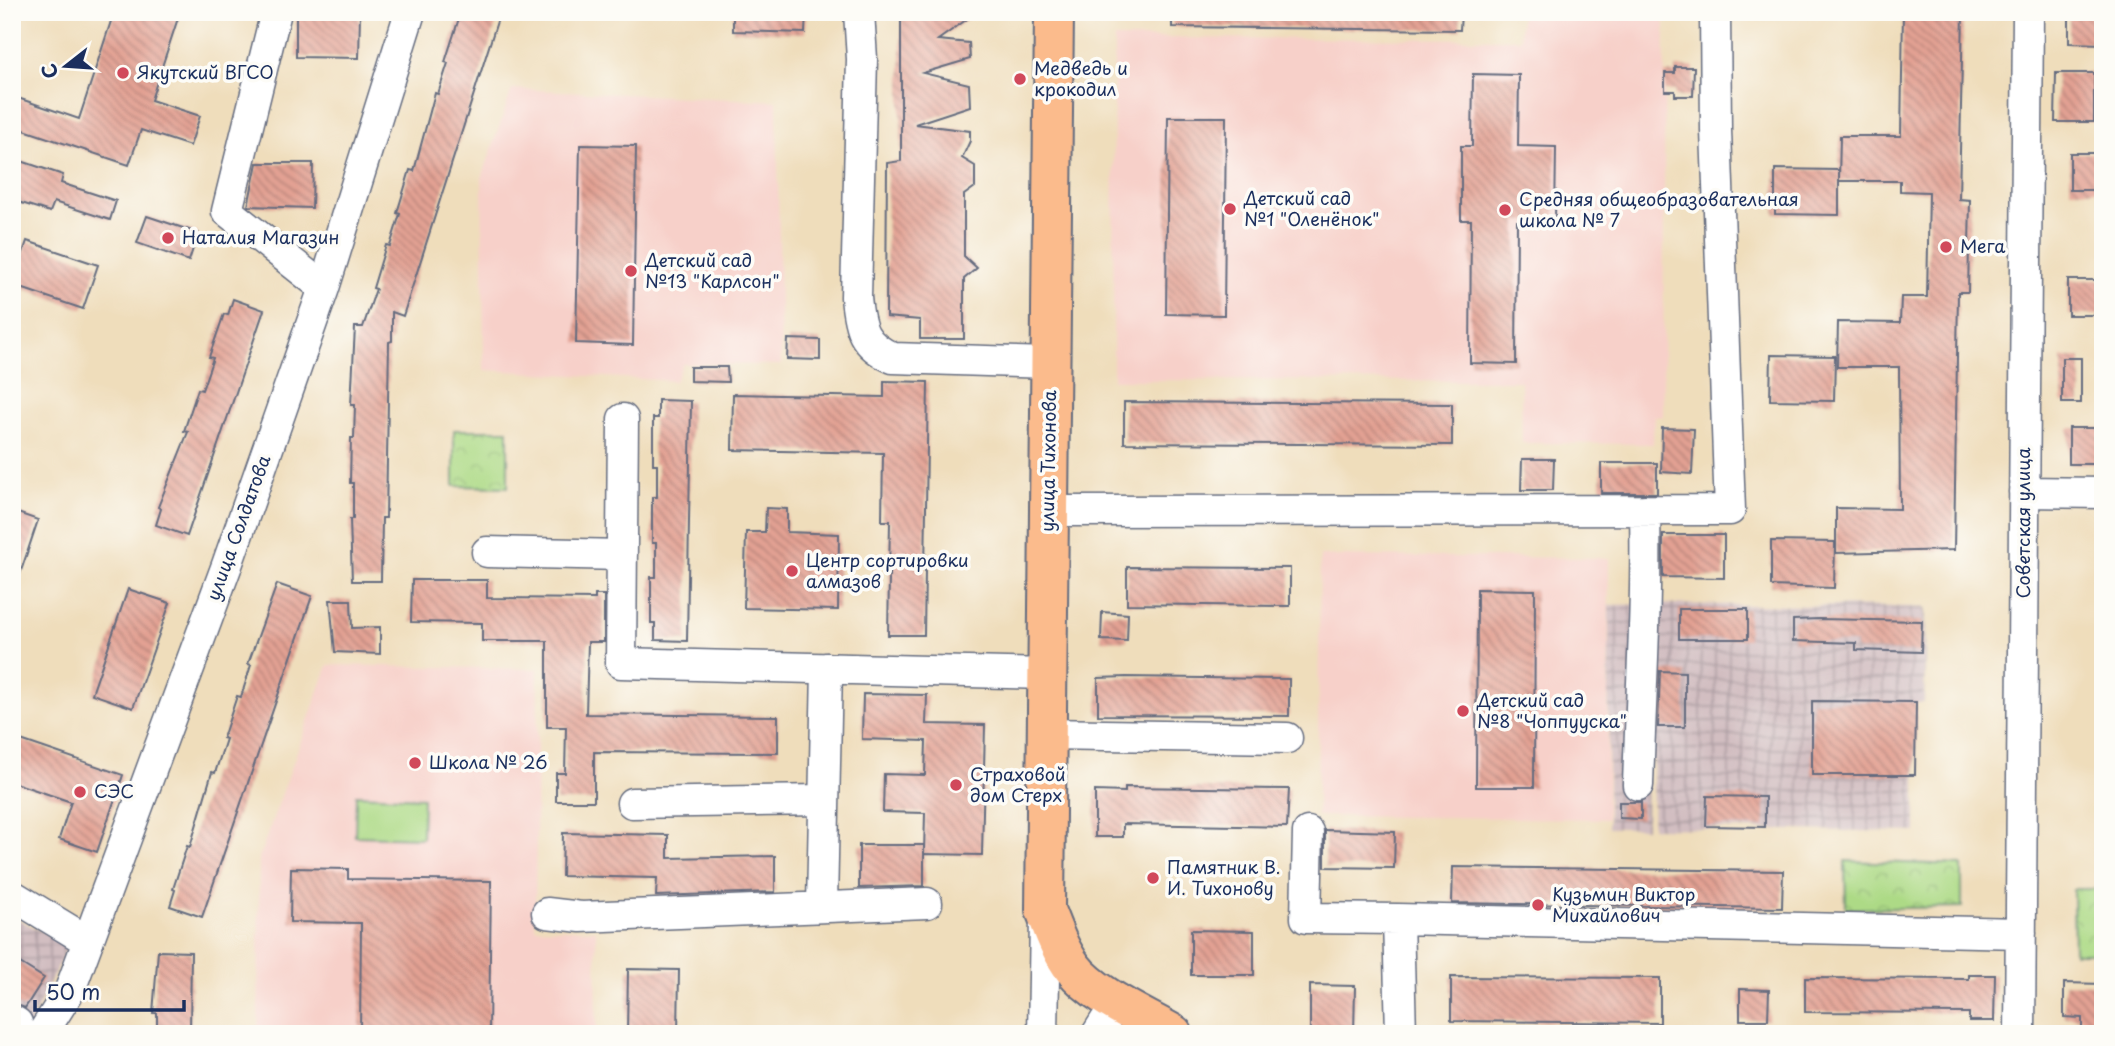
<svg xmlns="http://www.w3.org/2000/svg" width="2115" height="1046" viewBox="0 0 2115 1046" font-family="'Playpen Sans',sans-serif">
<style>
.built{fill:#f7d0c9}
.industrial{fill:url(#industrial-grid)}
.park{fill:url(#park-crowns);stroke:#648472;stroke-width:2}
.pitch{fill:#adda86;stroke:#648472;stroke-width:2}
.building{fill:url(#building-back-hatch)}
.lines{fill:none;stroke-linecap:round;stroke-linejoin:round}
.minor-casing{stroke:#656c7f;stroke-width:33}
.major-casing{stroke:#656c7f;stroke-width:42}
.minor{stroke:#fff;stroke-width:30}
.major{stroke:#fbbb8c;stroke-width:38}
.poi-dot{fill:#d1495b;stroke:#fdfcf7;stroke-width:2.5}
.labels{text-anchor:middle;stroke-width:7;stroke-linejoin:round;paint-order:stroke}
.poi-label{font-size:18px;fill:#1b2f5e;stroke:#fdfcf7;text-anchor:start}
.street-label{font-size:18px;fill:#1b2f5e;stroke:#fdfcf7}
</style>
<defs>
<pattern id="industrial-grid" width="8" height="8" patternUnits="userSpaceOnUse" patternTransform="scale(1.75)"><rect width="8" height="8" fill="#d2bec1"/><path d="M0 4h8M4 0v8" fill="none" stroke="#aa9ba0"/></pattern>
<pattern id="park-crowns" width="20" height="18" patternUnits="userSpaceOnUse" patternTransform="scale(1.75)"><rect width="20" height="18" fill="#adda86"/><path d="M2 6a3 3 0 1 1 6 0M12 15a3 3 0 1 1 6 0" fill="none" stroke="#94bb76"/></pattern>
<pattern id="building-back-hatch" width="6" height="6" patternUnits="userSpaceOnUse" patternTransform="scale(1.75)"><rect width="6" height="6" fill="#e3a193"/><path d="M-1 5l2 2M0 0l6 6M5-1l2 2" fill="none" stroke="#b7847b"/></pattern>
</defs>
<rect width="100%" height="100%" fill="#fdfcf7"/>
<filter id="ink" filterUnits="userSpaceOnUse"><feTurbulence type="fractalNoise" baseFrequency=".0143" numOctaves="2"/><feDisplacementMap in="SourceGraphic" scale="14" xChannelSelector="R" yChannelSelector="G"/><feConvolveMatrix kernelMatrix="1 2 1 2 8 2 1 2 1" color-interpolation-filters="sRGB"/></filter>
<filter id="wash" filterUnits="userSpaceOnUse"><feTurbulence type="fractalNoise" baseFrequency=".00686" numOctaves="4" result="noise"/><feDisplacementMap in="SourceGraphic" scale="28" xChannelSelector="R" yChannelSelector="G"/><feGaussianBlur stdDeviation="1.57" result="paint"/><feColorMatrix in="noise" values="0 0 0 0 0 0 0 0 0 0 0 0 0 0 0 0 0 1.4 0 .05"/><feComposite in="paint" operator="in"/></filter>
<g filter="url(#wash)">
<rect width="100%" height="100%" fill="#efddbb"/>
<path class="built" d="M 1521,12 L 1665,12 L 1663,416 L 1654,416 L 1653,444 L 1522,443 L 1521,381 L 1113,380 L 1114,38 L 1520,39 Z
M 512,89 L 777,101 L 781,365 L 683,364 L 675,381 L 484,370 L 482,178 Z
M 1320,556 L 1609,558 L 1607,819 L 1317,816 Z
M 328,665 L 538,669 L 535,928 L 596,930 L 597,1034 L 258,1034 L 259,858 Z"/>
<path class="industrial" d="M 1651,604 L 1646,828 L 1608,828 L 1609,605 Z
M 1657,604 L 1926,607 L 1924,703 L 1916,703 L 1916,832 L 1652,828 Z
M 12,916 L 68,945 L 25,1034 L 12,1034 Z"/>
<path class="park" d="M 454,430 L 508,430 L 508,487 L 454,486 Z
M 1845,861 L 1962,865 L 1962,907 L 1846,909 Z
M 2073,889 L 2103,889 L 2103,953 L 2074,953 Z"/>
<path class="pitch" d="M 356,795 L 423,798 L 422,838 L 355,836 Z"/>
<g id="blocks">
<path class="building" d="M 114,12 L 180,12 L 151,100 L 200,116 L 190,146 L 141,130 L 129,165 L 12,126 L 12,96 L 79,119 Z
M 296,12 L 360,13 L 359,58 L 296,57 Z
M 461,12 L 500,12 L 403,316 L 392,312 L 392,341 L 389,342 L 386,518 L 382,518 L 381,581 L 352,581 L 350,519 L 353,519 L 353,483 L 350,483 L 351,438 L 354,438 L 355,405 L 351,405 L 355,327 L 363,327 L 376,289 L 373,288 L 386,245 L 390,246 L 400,214 L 397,213 L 410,170 L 414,171 L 435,93 L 438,94 L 448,63 L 445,62 Z
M 733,12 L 806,12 L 805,33 L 733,31 Z
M 901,12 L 977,12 L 938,40 L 969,43 L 970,59 L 923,73 L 969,84 L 970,106 L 915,124 L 970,131 L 970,141 L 962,158 L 975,166 L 975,187 L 964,195 L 964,256 L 977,268 L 964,279 L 964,339 L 920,339 L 920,320 L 886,317 L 887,163 L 901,161 Z
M 1172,12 L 1461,12 L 1460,30 L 1172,27 Z
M 1903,12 L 1963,12 L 1959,199 L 1970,200 L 1968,292 L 1958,292 L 1954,550 L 1836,553 L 1836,508 L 1900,509 L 1899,367 L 1837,367 L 1838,322 L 1900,323 L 1901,297 L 1927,297 L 1929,192 L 1900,191 L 1900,181 L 1839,181 L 1840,136 L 1901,136 Z
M 2069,12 L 2103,12 L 2103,44 L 2069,43 Z
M 1675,67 L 1694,67 L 1693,96 L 1675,96 L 1675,91 L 1665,91 L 1665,73 L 1675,73 Z
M 2056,73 L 2094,73 L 2094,122 L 2055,122 Z
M 1473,74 L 1519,75 L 1518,146 L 1556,147 L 1555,221 L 1517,221 L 1516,364 L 1470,363 L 1471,220 L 1461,220 L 1461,146 L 1472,146 Z
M 1168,117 L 1226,117 L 1224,315 L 1166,314 Z
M 580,145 L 636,146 L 633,345 L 576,343 Z
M 2070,153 L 2103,153 L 2103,190 L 2070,190 Z
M 12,158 L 63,175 L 61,183 L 116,201 L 110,220 L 54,202 L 50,212 L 12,200 Z
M 257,163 L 313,163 L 312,208 L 248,206 Z
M 1775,169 L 1839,170 L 1839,215 L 1775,214 Z
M 147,216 L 198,233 L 189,261 L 137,243 Z
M 27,241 L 98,265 L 83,309 L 12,285 Z
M 2068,280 L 2103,280 L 2103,315 L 2068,315 Z
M 233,299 L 264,310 L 187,536 L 156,525 L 161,509 L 158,507 L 188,432 L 184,431 L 198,389 L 202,390 L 213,358 L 209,357 L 224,314 L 228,315 Z
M 788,339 L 820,340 L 820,360 L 787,359 Z
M 1771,355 L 1835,356 L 1834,401 L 1770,400 Z
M 2062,358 L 2081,358 L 2081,403 L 2062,403 Z
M 690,367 L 727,367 L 728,382 L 690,381 Z
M 884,381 L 928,382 L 924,635 L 888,635 L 890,521 L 882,521 L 883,453 L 732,450 L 733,394 L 884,397 Z
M 658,400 L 691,401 L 687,641 L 655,640 L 655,623 L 651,623 L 651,577 L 656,577 L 656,543 L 652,543 L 652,497 L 657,497 L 657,464 L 653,464 L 653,418 L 658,418 Z
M 1124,402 L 1452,404 L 1452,445 L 1124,443 Z
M 1662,428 L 1694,429 L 1692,474 L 1661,472 Z
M 2069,428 L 2103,428 L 2103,464 L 2069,464 Z
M 1522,459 L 1554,459 L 1553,490 L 1521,490 Z
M 1601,463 L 1657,463 L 1657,493 L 1601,493 Z
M 766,508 L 787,509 L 787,532 L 839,534 L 838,610 L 744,608 L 746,532 L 765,532 Z
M 12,511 L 38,520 L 15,589 L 12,588 Z
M 1663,535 L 1724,535 L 1724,578 L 1663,577 Z
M 1771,541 L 1835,542 L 1834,588 L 1771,586 Z
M 1127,567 L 1290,568 L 1290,606 L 1127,604 Z
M 412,580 L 487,580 L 487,598 L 595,599 L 595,595 L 604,595 L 604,642 L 588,642 L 586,714 L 778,716 L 778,753 L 594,752 L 594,801 L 556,801 L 556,773 L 565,773 L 566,727 L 547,727 L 547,641 L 482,641 L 482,623 L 411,622 Z
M 277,584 L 312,596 L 202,917 L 170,906 L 175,890 L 173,889 L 187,846 L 190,847 L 212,772 L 215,773 L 226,739 L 223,738 L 237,696 L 241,697 L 251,665 L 248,664 Z
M 128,589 L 170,603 L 133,708 L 92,694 Z
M 1477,589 L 1535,590 L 1534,787 L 1476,787 Z
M 330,600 L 351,600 L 352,628 L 380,627 L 380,654 L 335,652 Z
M 1679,609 L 1748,609 L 1748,639 L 1679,639 Z
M 1102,612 L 1128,614 L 1127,641 L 1101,640 Z
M 1819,619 L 1922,621 L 1921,652 L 1856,650 L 1856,643 L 1793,641 L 1793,620 Z
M 1660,671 L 1685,672 L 1685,727 L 1658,727 Z
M 1126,677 L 1289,679 L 1289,716 L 1098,715 L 1098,678 Z
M 863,694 L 927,695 L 926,724 L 985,725 L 982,855 L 924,854 L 924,886 L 859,888 L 859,845 L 924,845 L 924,853 L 925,813 L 883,812 L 884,774 L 925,775 L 926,741 L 862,739 Z
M 1812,701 L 1916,702 L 1915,775 L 1812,775 Z
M 12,737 L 123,775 L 97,852 L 59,839 L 71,802 L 12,782 Z
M 1125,787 L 1289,789 L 1287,827 L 1123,824 L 1123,837 L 1095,837 L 1095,791 L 1125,792 Z
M 1707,796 L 1765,797 L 1765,827 L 1706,826 Z
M 1619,802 L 1641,802 L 1641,819 L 1619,818 Z
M 1325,830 L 1395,832 L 1394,868 L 1325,867 Z
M 563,833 L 668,835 L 668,858 L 775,856 L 775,892 L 656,896 L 657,878 L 562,876 Z
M 1453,867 L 1783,871 L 1782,908 L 1452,903 Z
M 291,868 L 348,869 L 348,879 L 491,881 L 489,1034 L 360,1034 L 361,923 L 290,922 Z
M 1191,930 L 1254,931 L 1254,975 L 1191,975 Z
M 158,951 L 191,952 L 190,1034 L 157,1034 L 157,1013 L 153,1013 Z
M 12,958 L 44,978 L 25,1008 L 12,1003 Z
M 628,969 L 679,970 L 678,1034 L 627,1034 Z
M 1969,975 L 1995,975 L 1994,1021 L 1969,1021 L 1969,1013 L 1805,1012 L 1805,978 L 1969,979 Z
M 1451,977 L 1660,978 L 1660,1023 L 1451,1021 Z
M 2064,983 L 2103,984 L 2103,1034 L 2082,1034 L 2082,1018 L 2064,1017 Z
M 1310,985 L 1355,986 L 1354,1034 L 1310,1034 Z
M 1740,989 L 1769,990 L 1768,1020 L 1740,1020 Z"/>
</g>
</g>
<g filter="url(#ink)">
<use href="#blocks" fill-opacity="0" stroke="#656c7f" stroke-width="2"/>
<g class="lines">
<g class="minor-casing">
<path id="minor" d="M 276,12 L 227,211 L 324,288
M 859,12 L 862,59 L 856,297 C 859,329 863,345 893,358 L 1050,363
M 623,419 L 621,663 L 1047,674
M 2024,492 L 2103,493
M 1049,511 L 1730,510 L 1716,130 L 1715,12
M 487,552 L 622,555
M 1046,734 L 1287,738
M 1638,785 C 1641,693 1647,602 1645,510
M 632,803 L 824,800
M 1308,832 L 1306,918 L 1398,919
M 12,895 L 86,940
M 822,905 L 827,668
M 547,913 L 581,917 L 927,903
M 12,1020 L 17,1023 L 12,1032
M 42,1034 L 70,990 L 227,565 L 324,288 L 410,12
M 1043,1034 L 1045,919
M 1097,1034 L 1117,1002
M 1401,1034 L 1398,919 L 2021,933
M 2020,1034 L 2028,12"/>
</g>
<g class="major-casing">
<path id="major" d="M 1054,12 L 1045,910 C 1053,930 1060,951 1073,968 C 1093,995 1144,1017 1173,1034"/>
</g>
<use href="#minor" class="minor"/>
<use href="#major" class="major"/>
</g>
</g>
<g class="poi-dot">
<circle cx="123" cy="73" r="7"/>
<circle cx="1020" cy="79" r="7"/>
<circle cx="1230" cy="209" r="7"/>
<circle cx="1505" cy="210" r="7"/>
<circle cx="168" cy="238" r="7"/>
<circle cx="1946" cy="247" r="7"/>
<circle cx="631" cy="271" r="7"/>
<circle cx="792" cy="571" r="7"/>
<circle cx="1463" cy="711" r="7"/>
<circle cx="415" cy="763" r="7"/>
<circle cx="956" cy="785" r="7"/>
<circle cx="80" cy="792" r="7"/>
<circle cx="1153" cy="878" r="7"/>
<circle cx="1538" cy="905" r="7"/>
</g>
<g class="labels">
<g class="poi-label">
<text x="1034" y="75">Медведь и<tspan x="1034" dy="21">крокодил</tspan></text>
<text x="137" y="79">Якутский ВГСО</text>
<text x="1244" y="205">Детский сад<tspan x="1244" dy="21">№1 "Оленёнок"</tspan></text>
<text x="1519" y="206">Cредняя общеобразовательная<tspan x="1519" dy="21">школа № 7</tspan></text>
<text x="182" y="244">Наталия Магазин</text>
<text x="1960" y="253">Мега</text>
<text x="645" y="267">Детский сад<tspan x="645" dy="21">№13 "Карлсон"</tspan></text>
<text x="806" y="567">Центр сортировки<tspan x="806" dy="21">алмазов</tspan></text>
<text x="1477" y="707">Детский сад<tspan x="1477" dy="21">№8 "Чоппууска"</tspan></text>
<text x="429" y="769">Школа № 26</text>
<text x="970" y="781">Страховой<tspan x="970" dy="21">дом Стерх</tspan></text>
<text x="94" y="798">СЭС</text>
<text x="1167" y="874">Памятник В.<tspan x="1167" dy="21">И. Тихонову</tspan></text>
<text x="1552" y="901">Кузьмин Виктор<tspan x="1552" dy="21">Михайлович</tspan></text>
</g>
<g class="street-label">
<text transform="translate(1049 461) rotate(-89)" y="6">улица Тихонова</text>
<text transform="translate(2024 523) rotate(-90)" y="6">Советская улица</text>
<text transform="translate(239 528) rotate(-70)" y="6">улица Солдатова</text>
</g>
</g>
<rect width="2115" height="1046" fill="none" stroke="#fdfcf7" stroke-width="42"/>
<g transform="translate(66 66) rotate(253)" stroke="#fdfcf7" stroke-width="5" paint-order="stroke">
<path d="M0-5L12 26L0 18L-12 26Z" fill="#1b2f5e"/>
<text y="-10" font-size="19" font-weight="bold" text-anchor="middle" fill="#1b2f5e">С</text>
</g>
<path d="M35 1000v10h149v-10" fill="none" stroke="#1b2f5e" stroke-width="3.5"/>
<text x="46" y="1000" font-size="21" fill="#1b2f5e" stroke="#fdfcf7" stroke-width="5" paint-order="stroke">50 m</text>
</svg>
